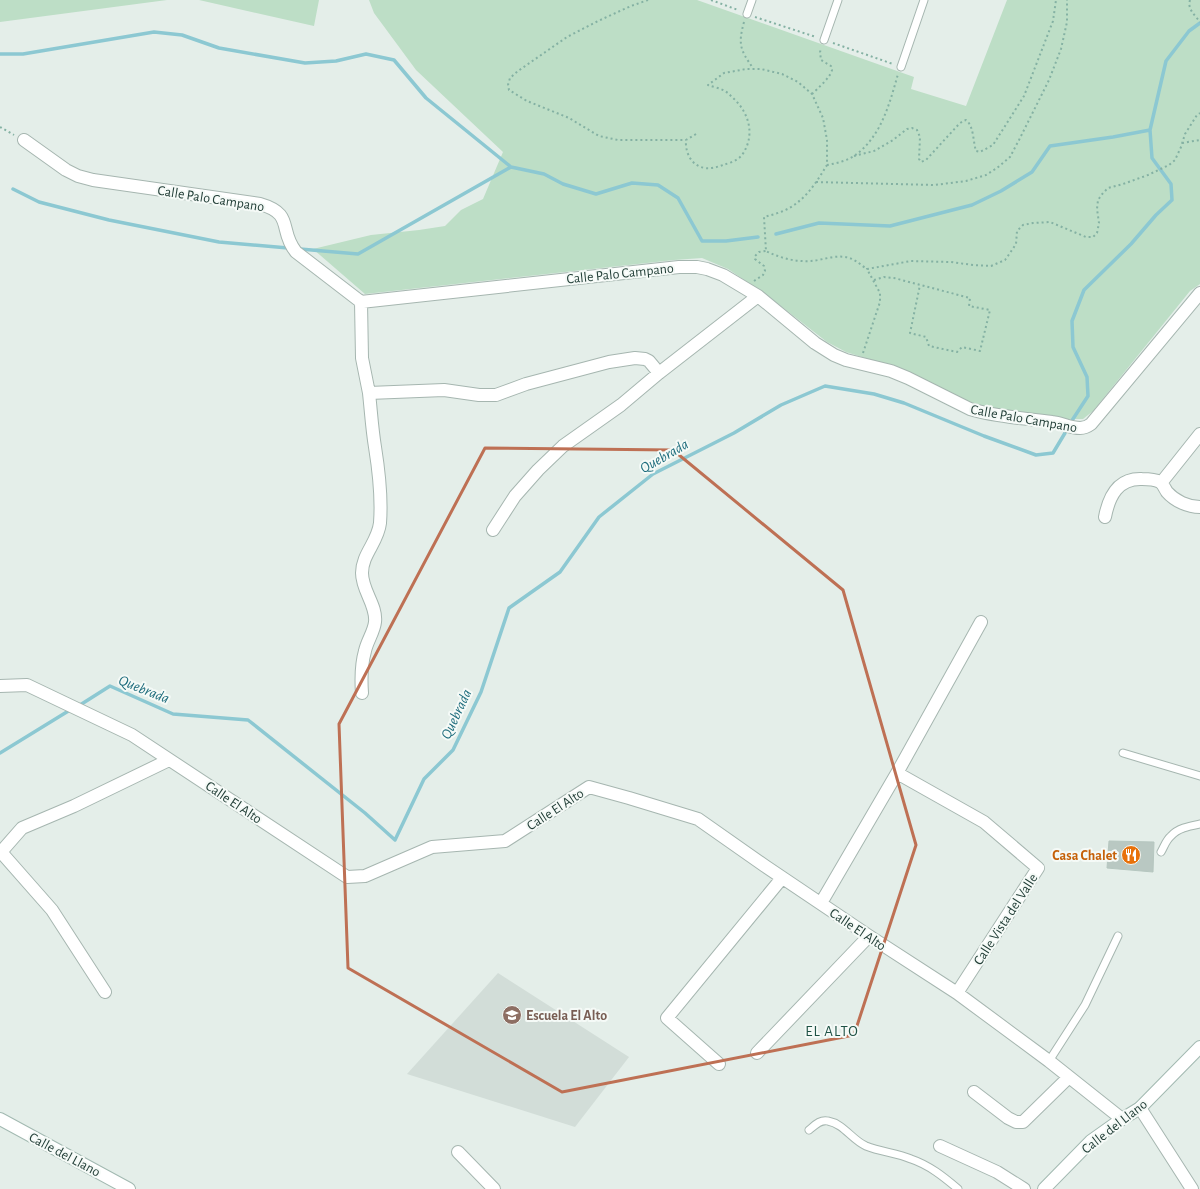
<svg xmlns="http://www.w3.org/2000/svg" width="1200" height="1189" viewBox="0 0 1200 1189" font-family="'Alegreya Sans',sans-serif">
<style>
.built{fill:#d2ddd8}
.green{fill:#bddec6}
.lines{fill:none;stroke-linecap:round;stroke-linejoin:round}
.stream{stroke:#8cc8d2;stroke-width:3.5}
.building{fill:#b9c8c2;stroke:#b6c7c0}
.service-casing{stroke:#a6b6b0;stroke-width:9}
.minor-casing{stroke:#a6b6b0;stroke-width:14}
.secondary-casing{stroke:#a2b9b1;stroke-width:14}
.path{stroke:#84b1a3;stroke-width:2;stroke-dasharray:2 3;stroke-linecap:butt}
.service{stroke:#fff;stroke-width:7}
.minor{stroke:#fff;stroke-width:12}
.secondary{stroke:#fff;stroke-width:12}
.marked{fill:none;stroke:#be7054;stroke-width:3;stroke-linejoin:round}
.labels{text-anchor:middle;stroke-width:4;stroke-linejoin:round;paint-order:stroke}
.street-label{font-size:14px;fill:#233f38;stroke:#f5faf7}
.food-label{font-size:14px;font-weight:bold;fill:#c56008;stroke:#f5faf7;text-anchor:end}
.education-label{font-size:14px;font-weight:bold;fill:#785e54;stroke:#f5faf7;text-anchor:start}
.water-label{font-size:15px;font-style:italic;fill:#1d6c7c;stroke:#f5faf7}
.neighbourhood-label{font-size:15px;letter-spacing:1px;fill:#1f5245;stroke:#f5faf7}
</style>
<rect width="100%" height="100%" fill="#e4eee9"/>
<path class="built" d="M 498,973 L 629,1057 L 575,1127 L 407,1074 Z"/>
<path class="green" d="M 0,0 L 167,0 L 0,22 Z
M 199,0 L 319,0 L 314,26 Z
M 369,0 L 697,0 L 914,77 L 911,89 L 966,106 L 1007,0 L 1200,0 L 1200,284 L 1190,291 L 1093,411 L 1083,419 L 1067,419 L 979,407 L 878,362 L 846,352 L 827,342 L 768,296 L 728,269 L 702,258 L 674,260 L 365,294 L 313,249 L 371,235 L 419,230 L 445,226 L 461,210 L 483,199 L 503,152 L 416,70 L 374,13 Z"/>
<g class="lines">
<path class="stream" d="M 0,54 L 23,54 L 154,32 L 182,35 L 219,48 L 305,63 L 336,61 L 366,54 L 394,60 L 426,98 L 511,167 L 544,174 L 563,184 L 596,194 L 632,183 L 658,185 L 678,198 L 702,241 L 726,241 L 758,237
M 13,189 L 39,202 L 109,220 L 219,242 L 288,248
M 776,234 L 819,223 L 890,226 L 972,205 L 1001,191 L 1032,172 L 1050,146 L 1113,137 L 1150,130
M 300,249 L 358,254 L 511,167
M 1071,422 L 1088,396 L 1087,377 L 1073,347 L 1072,321 L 1084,290 L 1131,244 L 1156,215 L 1172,200 L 1171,184 L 1152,158 L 1150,130 L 1166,61 L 1189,31 L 1200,23
M 80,705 L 110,686 L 173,714 L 248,720 L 365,813 L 395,840 L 424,779 L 453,750 L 481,692 L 509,608 L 560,572 L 599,517 L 653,474 L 734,433 L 781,405 L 825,386 L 874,394 L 904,403 L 984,436 L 1036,455 L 1053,453 L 1065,433
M 0,753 L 70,710"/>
</g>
<path class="building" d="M 1109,841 L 1154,842 L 1153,872 L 1107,868 Z"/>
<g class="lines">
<g class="service-casing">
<path id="service" d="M 747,14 L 752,0
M 824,40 L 838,0
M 901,67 L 924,0
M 1123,753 L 1200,776
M 1161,852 C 1164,847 1166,840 1171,836 C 1178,828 1190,826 1200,824
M 1049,1061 L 1085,1005 L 1118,936
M 809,1130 C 814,1126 820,1119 828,1121 C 844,1124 852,1140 866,1146 C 881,1152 897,1153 911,1159 C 929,1165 944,1177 958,1189"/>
</g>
<g class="minor-casing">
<path id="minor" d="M 24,140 L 66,170 L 78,176 L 93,180 L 260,204 C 295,214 278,230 296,252 L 361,302 L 679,267 L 697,267 L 707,269 L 723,275 L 758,296 L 815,343 L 834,355 L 846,360 L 891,371 L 908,378 L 970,409 C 996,417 1025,418 1052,422 C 1062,423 1070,428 1080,428 C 1084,428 1087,427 1091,424 L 1200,293
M 361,302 L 362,358 L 369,393 L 444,390 L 479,395 L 496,395 L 526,384 L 609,362 L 635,358 L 645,359 L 649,361 L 659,373
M 1161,483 L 1200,434
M 1105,517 C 1109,496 1118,478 1142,479 C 1148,479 1154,479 1160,482 C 1163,484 1165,489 1167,492 C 1175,501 1188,507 1200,507
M 493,530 L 515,496 L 538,470 L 563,446 L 621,405 L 659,373 L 758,296
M 0,686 L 27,685 L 132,735 L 347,877 L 365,876 L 432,847 L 505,841 L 589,787 L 629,798 L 698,819 L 765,866 L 869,936 L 957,993 L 1049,1061 L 1122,1119
M 362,693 C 361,679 361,665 365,651 C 367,641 374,632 375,622 C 377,605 362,591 362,573 C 362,554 378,542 380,523 C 382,497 379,472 375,447 C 372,429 371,411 369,393
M 897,773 L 984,822 L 1038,868 L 957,993
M 0,852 L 1,852 L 22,828 L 74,806 L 169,760
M 1,852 L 52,910 L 105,992
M 821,903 L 897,773 L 981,622
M 757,1053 L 869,936
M 719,1064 L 667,1018 L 782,878
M 974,1092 L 1008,1118 L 1016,1122 L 1023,1122 L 1069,1077
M 1140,1108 L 1192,1189
M 940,1146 L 997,1172 L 1024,1189
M 458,1152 L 494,1189"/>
</g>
<g class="secondary-casing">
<path id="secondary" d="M 0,1119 L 129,1189
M 1044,1189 L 1091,1141 L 1122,1119 L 1140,1108 L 1200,1047"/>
</g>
<path class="path" d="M 648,0 L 631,6 L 598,21 L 567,37 L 518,71 L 510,78 L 508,85 L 509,90 L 527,101 L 569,118 L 599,136 L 618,140 L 686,140
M 711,0 L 738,10
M 1190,0 C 1187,9 1195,15 1200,22
M 755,17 L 816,37
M 744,22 C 738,44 740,50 753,68
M 833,43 L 893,64
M 812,94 C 818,88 830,78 832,70 L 831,66 L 821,60 L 820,52 L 821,49
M 0,127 L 14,135
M 696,134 L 686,140 C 685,152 691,166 705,168 C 711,169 717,167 723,165 C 729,163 737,161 742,155 C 756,135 749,112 732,97 C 730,95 728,93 725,91 C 720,88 713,87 708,85 L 724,73 L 746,69 L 761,69 L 782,74 L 798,82 L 812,94 L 823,118 L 827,140 L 827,165 C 838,163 850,160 858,153 C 882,134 890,102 898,74
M 1182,143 L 1200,140
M 854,156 L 874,151 L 893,140 L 907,129 L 912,128 L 917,130 L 920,137 L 919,159 L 921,162 L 926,160 L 959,124 L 963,121 L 966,120 C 974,126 973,142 976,151 L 980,152 L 993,145 L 1024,96 L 1053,21 L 1056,0
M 827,165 C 819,178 810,193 798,202 C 789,210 776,214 764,217 L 766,251 C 780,258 795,262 811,261 C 824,260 839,253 852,259 C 857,261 862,266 867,269
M 816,182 L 934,185 L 966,181 L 986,175 L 997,168 L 1010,157 L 1019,140 L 1049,80 L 1061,49 L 1067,22 L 1067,0
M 874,280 L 884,277 L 894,278 L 970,298 L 969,306 L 990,310 L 980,351 L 962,347 L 957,352 L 929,346 L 926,337 L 910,333 L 920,285
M 754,281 L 763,275 L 765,271 L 764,266 L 755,259 L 755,256 L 759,252 L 766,251
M 863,353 L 880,302 L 880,293 L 867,269 L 911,261 L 951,262 L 973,265 L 991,266 L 1005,260 L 1010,253 L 1016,244 L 1017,231 L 1023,225 L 1033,223 L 1050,222 L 1086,237 L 1093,237 L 1097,233 L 1099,223 L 1097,209 L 1098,200 L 1103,193 L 1108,188 L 1123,184 L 1148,175 L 1169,165 L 1175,160 L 1181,147 L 1185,134 L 1197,115 L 1200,113"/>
<use href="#service" class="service"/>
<use href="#minor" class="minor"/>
<use href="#secondary" class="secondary"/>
</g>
<path class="marked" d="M 485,448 L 673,450 L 843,590 L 916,845 L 854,1035 L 562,1092 L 348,968 L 339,724 Z"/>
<defs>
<g id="restaurant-disc" transform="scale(1)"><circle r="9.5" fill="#e8710a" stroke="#f5faf7"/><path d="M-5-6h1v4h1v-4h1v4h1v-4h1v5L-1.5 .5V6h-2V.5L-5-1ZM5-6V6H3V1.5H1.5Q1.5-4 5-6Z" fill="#fff"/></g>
<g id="school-disc" transform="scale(1)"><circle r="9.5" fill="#8d6e63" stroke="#f5faf7"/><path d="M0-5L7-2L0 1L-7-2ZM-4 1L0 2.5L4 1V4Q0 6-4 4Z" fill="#fff"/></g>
</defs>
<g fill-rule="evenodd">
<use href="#restaurant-disc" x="1131" y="855"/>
<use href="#school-disc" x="512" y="1015"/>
</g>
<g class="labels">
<g class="street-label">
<text transform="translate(211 198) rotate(9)" y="5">Calle Palo Campano</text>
<text transform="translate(620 273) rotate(-6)" y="5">Calle Palo Campano</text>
<text transform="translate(1024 418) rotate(10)" y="5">Calle Palo Campano</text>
<text transform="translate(234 802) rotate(34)" y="5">Calle El Alto</text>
<text transform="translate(555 809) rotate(-33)" y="5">Calle El Alto</text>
<text transform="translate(1005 919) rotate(-57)" y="5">Calle Vista del Valle</text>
<text transform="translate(858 929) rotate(34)" y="5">Calle El Alto</text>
<text transform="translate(1114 1126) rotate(-38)" y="5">Calle del Llano</text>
<text transform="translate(65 1154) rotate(28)" y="5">Calle del Llano</text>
</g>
<g class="food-label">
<text x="1117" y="860">Casa Chalet</text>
</g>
<g class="education-label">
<text x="526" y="1020">Escuela El Alto</text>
</g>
<g class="water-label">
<text transform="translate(664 456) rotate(-30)" y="5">Quebrada</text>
<text transform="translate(144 689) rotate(22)" y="5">Quebrada</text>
<text transform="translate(456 714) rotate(-65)" y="5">Quebrada</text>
</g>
<g class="neighbourhood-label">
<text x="832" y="1036">EL ALTO</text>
</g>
</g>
</svg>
